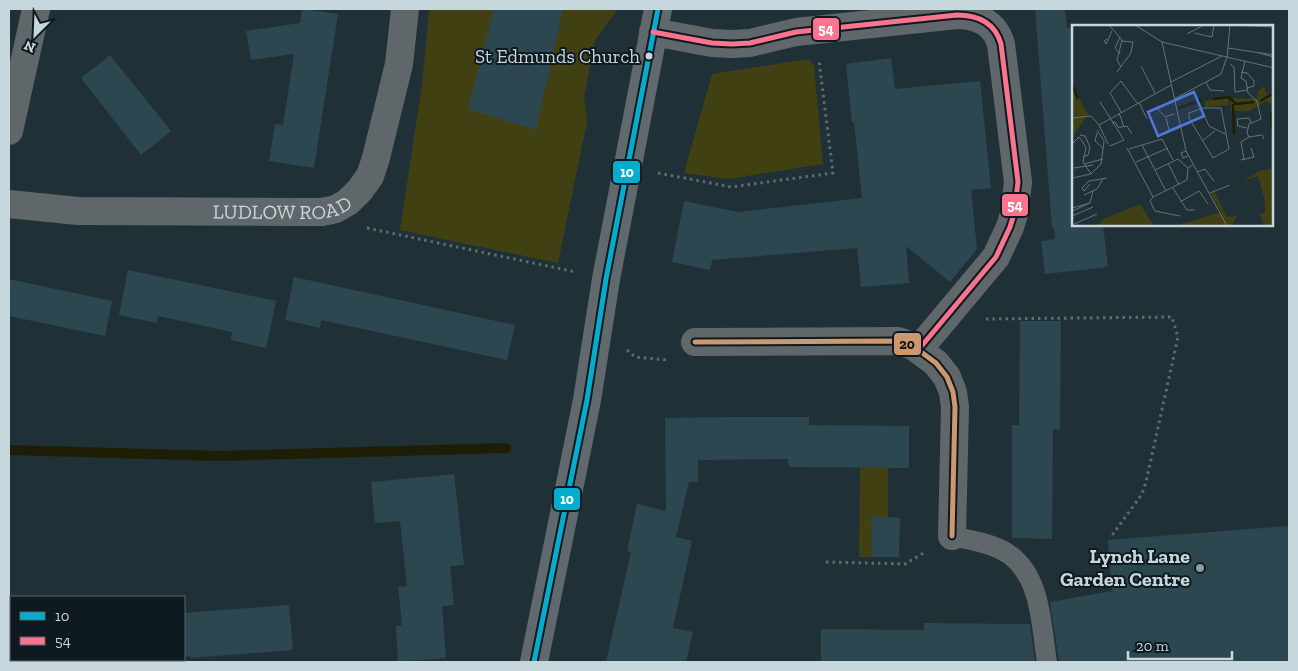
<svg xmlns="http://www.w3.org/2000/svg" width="1298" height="671" viewBox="0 0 1298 671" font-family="'Zilla Slab',serif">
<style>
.green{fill:#414013}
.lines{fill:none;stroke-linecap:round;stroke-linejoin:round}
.stream{stroke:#1e1e05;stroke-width:10}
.building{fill:#2d4750}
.path{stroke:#616b6e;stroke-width:3;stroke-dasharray:2.5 4;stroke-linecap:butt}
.service{stroke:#60676b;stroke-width:20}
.minor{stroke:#60676b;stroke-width:28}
.secondary{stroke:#606a6e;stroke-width:28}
.bus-1-casing{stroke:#0e1a1f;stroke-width:9}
.bus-2-casing{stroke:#0e1a1f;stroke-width:9}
.bus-3-casing{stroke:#0e1a1f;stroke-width:9}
.bus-1{stroke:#06acd0;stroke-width:5}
.bus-2{stroke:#fc738d;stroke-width:5}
.bus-3{stroke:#cd976f;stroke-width:5}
.bus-dot{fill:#c6d7de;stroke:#0e1a1f;stroke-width:2}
.poi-dot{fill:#8c9da4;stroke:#0e1a1f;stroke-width:2}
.labels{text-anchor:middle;stroke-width:4;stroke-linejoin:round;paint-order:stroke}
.bus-label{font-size:19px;fill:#c6d7de;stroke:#0e1a1f;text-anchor:end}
.street-label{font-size:20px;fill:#c6d7de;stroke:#0e1a1f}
.poi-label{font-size:20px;font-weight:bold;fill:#c6d7de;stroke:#0e1a1f;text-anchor:end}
.inset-river{fill:none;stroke:#1e1e05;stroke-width:2.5}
.inset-road{fill:none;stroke:#62737a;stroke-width:1}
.view{fill:#5077da;fill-opacity:0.15;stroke:#5077da;stroke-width:2.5}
.inset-edge{fill:none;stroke:#c6d7de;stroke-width:2.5}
.line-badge{stroke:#0e1a1f;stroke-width:2}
.badge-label{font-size:14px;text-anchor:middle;font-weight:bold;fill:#fff}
.pale-badge-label{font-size:14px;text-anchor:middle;font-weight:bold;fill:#111}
</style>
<rect width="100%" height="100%" fill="#203037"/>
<path class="green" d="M 429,9 L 618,9 L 595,40 L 584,97 L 587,122 L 558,263 L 400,230 L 422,85 Z
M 809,59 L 814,66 L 823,164 L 728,179 L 684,173 L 712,74 Z
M 860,467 L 888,468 L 888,517 L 872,518 L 872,557 L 859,557 Z"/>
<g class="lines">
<path class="stream" d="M 9,450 L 219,456 L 506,448"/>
</g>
<path class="building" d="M 302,9 L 338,14 L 314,168 L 269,161 L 275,124 L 283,125 L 294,54 L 251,60 L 246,31 L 300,23 Z
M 494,9 L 563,9 L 536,130 L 468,109 Z
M 1035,9 L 1065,9 L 1067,28 L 1073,27 L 1073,225 L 1103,225 L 1108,267 L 1045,274 L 1041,241 L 1055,239 L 1054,227 L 1052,227 Z
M 110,55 L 171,131 L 141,155 L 81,78 Z
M 891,58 L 895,89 L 980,81 L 991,188 L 971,190 L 977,249 L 950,282 L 906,246 L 909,283 L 861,287 L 857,248 L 712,260 L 710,270 L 672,262 L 684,201 L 738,212 L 862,198 L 854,122 L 852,122 L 846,64 Z
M 128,270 L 276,301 L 266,348 L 231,340 L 232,332 L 158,316 L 157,323 L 119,315 Z
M 294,277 L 515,325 L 507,360 L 321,320 L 320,328 L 285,320 Z
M 9,279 L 112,301 L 105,336 L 9,316 Z
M 1020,321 L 1061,321 L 1060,430 L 1053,429 L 1052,539 L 1012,538 L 1012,425 L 1019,425 Z
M 730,417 L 809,417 L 809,425 L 909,426 L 909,468 L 789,467 L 788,459 L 698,460 L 698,482 L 689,482 L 676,537 L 692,541 L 673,628 L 693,632 L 686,662 L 606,662 L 631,552 L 627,551 L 637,504 L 666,511 L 665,418 Z
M 454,474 L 464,565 L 450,566 L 454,605 L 442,606 L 446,658 L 398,662 L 396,626 L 402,625 L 398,587 L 407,586 L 400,521 L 375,523 L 371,482 Z
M 871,516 L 900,518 L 899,557 L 872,557 Z
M 1289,526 L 1289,662 L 1059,662 L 1050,602 L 1112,591 L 1108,540 Z
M 289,605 L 293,650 L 190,658 L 190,656 L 184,657 L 184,613 Z
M 924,623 L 1030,624 L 1035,662 L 821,662 L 821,629 L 924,630 Z"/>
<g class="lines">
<path class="path" d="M 658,173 L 731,187 L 833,173 L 819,61
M 367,228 L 576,272
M 986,319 L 1172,317 L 1178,337 L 1146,482 L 1142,494 L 1110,538
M 627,350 L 635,357 L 668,360
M 826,562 L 905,564 L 925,552"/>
<path class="service" d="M 952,536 C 970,540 991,543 1007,553 C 1042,576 1041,626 1047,662"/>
<g class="minor">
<path d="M 653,32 L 712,43 L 732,44 L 750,43 L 796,32 L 957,15 C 978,15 995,23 1001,44 L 1018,182 L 1014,214 L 1010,227 L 996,257 L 919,349"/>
<path d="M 9,131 L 36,9"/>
<path id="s1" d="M 9,204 L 78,211 L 305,212 L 322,212 L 336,209 L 348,202 L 360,190 L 370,176 L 376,158 L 399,64 L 405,9"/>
<path d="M 695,342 L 898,341 L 913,346 L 936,363 L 947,377 L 953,392 L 955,407 L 952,536"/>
</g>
<path class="secondary" d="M 534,662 L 587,400 L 606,279 L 658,9"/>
<g class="bus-1-casing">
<path id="bus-1" d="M 534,662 L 587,400 L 606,279 L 658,9"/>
</g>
<g class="bus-2-casing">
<path id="bus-2" d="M 653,32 L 712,43 L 732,44 L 750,43 L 796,32 L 957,15 C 978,15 995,23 1001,44 L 1018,182 L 1014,214 L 1010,227 L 996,257 L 919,349"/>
</g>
<g class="bus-3-casing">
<path id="bus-3" d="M 695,342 L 898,341 L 913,346 L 936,363 L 947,377 L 953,392 L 955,407 L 952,536"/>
</g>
<use href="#bus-1" class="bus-1"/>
<use href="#bus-2" class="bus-2"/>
<use href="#bus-3" class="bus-3"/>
</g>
<circle class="bus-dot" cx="649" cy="56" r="4.5"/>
<circle class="poi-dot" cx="1200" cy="568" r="5"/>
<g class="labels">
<g class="bus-label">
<text x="640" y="63">St Edmunds Church</text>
</g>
<g class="street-label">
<text dy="7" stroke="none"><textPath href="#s1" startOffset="274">LUDLOW ROAD</textPath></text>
</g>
<g class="poi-label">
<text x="1190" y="563">Lynch Lane<tspan x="1190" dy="23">Garden Centre</tspan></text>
</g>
</g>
<g transform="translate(1072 25)">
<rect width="201" height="201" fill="#203037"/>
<path d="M 0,61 L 16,89 L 0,112 ZM 192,61 L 195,69 L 201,67 L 201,81 L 194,76 L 178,86 L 159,86 L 158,73 L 185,74 L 186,66 ZM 156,73 L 157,80 L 133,82 L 133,76 ZM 201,143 L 201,201 L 192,201 L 188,190 L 193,187 L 193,176 L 186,151 L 171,156 L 187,146 ZM 143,167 L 155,192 L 165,191 L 159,201 L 103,201 L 149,187 L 139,169 ZM 68,179 L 82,201 L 19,201 L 30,198 L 29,195 Z" fill="#414013"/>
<path class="inset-river" d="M 0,59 L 6,74M 141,74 L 157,72 L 164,79 L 182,77M 188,76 L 202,68M 161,79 L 162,109M 107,83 L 129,75M 199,88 L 200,104"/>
<path class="inset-road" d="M 37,0 L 50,15 L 45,35 L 49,42M 63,0 L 90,17 L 202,43M 158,0 L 202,2M 122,8 L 140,12 L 142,0M 115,9 L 132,0M 48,12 L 43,23 L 48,29M 35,14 L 32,16 L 34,19 L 40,6M 90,17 L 114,126 L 155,201M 156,23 L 202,30M 187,28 L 202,32M 173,36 L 169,53 L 174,56 L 176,68 L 185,76 L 189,94 L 177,99 L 175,108 L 177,112 L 190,110 L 192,114M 158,39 L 162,42 L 163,67 L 175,65M 69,41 L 83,68M 45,47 L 59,28 L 61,17 L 50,16M 169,47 L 175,48 L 182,56 L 182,61 L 175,63M 99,57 L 150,31M 134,57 L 138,65 L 152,66M 102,74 L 149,49 L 155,32 L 158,0M 28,77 L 52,115 L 38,121M 67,77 L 75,94M 84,82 L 93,92 L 102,89M 129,83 L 137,101 L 153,109M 131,83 L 149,83 L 157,124 L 141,133 L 117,93 L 117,88 ZM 49,87 L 38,68 L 49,56 L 65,78M 47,88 L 52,102 L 55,101 L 60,109M 0,93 L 19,91 L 27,100 L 99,60M 94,93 L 97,105 L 109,100M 40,98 L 43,97 L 47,103 L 52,101M 27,100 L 36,119M 175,103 L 166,101 L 165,94 L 177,93 L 179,98M 25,108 L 23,116 L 32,124M 8,110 L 13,111 L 18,122 L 16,130 L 11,132M 130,116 L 143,106M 0,119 L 7,112 L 10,116 L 14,123 L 11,137 L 19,149M 70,120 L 94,166M 55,123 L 81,172M 57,124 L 90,114 L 101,135M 114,126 L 109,128 L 111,133 L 116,131M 169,135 L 182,132 L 179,123M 172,135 L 169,117 L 177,112M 64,137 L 96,123M 96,138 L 107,160M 12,139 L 31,134M 2,143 L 21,140M 83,145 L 106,134 L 116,143M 125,147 L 133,144 L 142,156M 0,153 L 19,149 L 29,139 L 32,116 L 25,105M 18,159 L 12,166 L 10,163 L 17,156 L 35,153M 101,163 L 115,185 L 123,185M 138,168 L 158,160M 12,170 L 25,164 L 31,154M 81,172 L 115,155 L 116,143 L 121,140M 81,172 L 78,176 L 83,186 L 108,191M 108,177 L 127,166 L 136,179M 0,183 L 18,178M 0,186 L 18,178 L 21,166M 0,191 L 21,182M 0,200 L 25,189"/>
<path class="view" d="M 122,67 L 132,91 L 86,111 L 76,87 Z"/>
<rect width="201" height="201" class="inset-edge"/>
</g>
<g class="line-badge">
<rect x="812" y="17" width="28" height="24" rx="5" fill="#fc738d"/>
<rect x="612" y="160" width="29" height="24" rx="5" fill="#06acd0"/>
<rect x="1001" y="193" width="28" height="24" rx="5" fill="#fc738d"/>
<rect x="893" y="332" width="29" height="24" rx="5" fill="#cd976f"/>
<rect x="553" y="487" width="28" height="24" rx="5" fill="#06acd0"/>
</g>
<g class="badge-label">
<text x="826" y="34">54</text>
<text x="627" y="177">10</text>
<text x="1015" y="210">54</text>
<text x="567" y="504">10</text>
</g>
<g class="pale-badge-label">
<text x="907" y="349">20</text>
</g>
<rect width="1298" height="671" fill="none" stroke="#c6d7de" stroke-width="20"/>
<rect x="10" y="596" width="175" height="65" fill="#0e1a1f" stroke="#58666b"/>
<rect x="20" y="612" width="25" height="8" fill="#06acd0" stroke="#58666b"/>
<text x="55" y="621" font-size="15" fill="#c6d7de">10</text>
<rect x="20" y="637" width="25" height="8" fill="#fc738d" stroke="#58666b"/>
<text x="55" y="646" font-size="15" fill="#c6d7de">54</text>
<g transform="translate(35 35) rotate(204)" stroke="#0e1a1f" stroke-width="4" paint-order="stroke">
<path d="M0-4L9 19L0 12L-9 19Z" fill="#c6d7de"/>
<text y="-8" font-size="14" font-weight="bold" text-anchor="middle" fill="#c6d7de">N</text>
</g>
<path d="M1128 651v8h104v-8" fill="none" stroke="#c6d7de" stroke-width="2.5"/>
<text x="1136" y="651" font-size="15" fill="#c6d7de" stroke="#0e1a1f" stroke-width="4" paint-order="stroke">20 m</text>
</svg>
